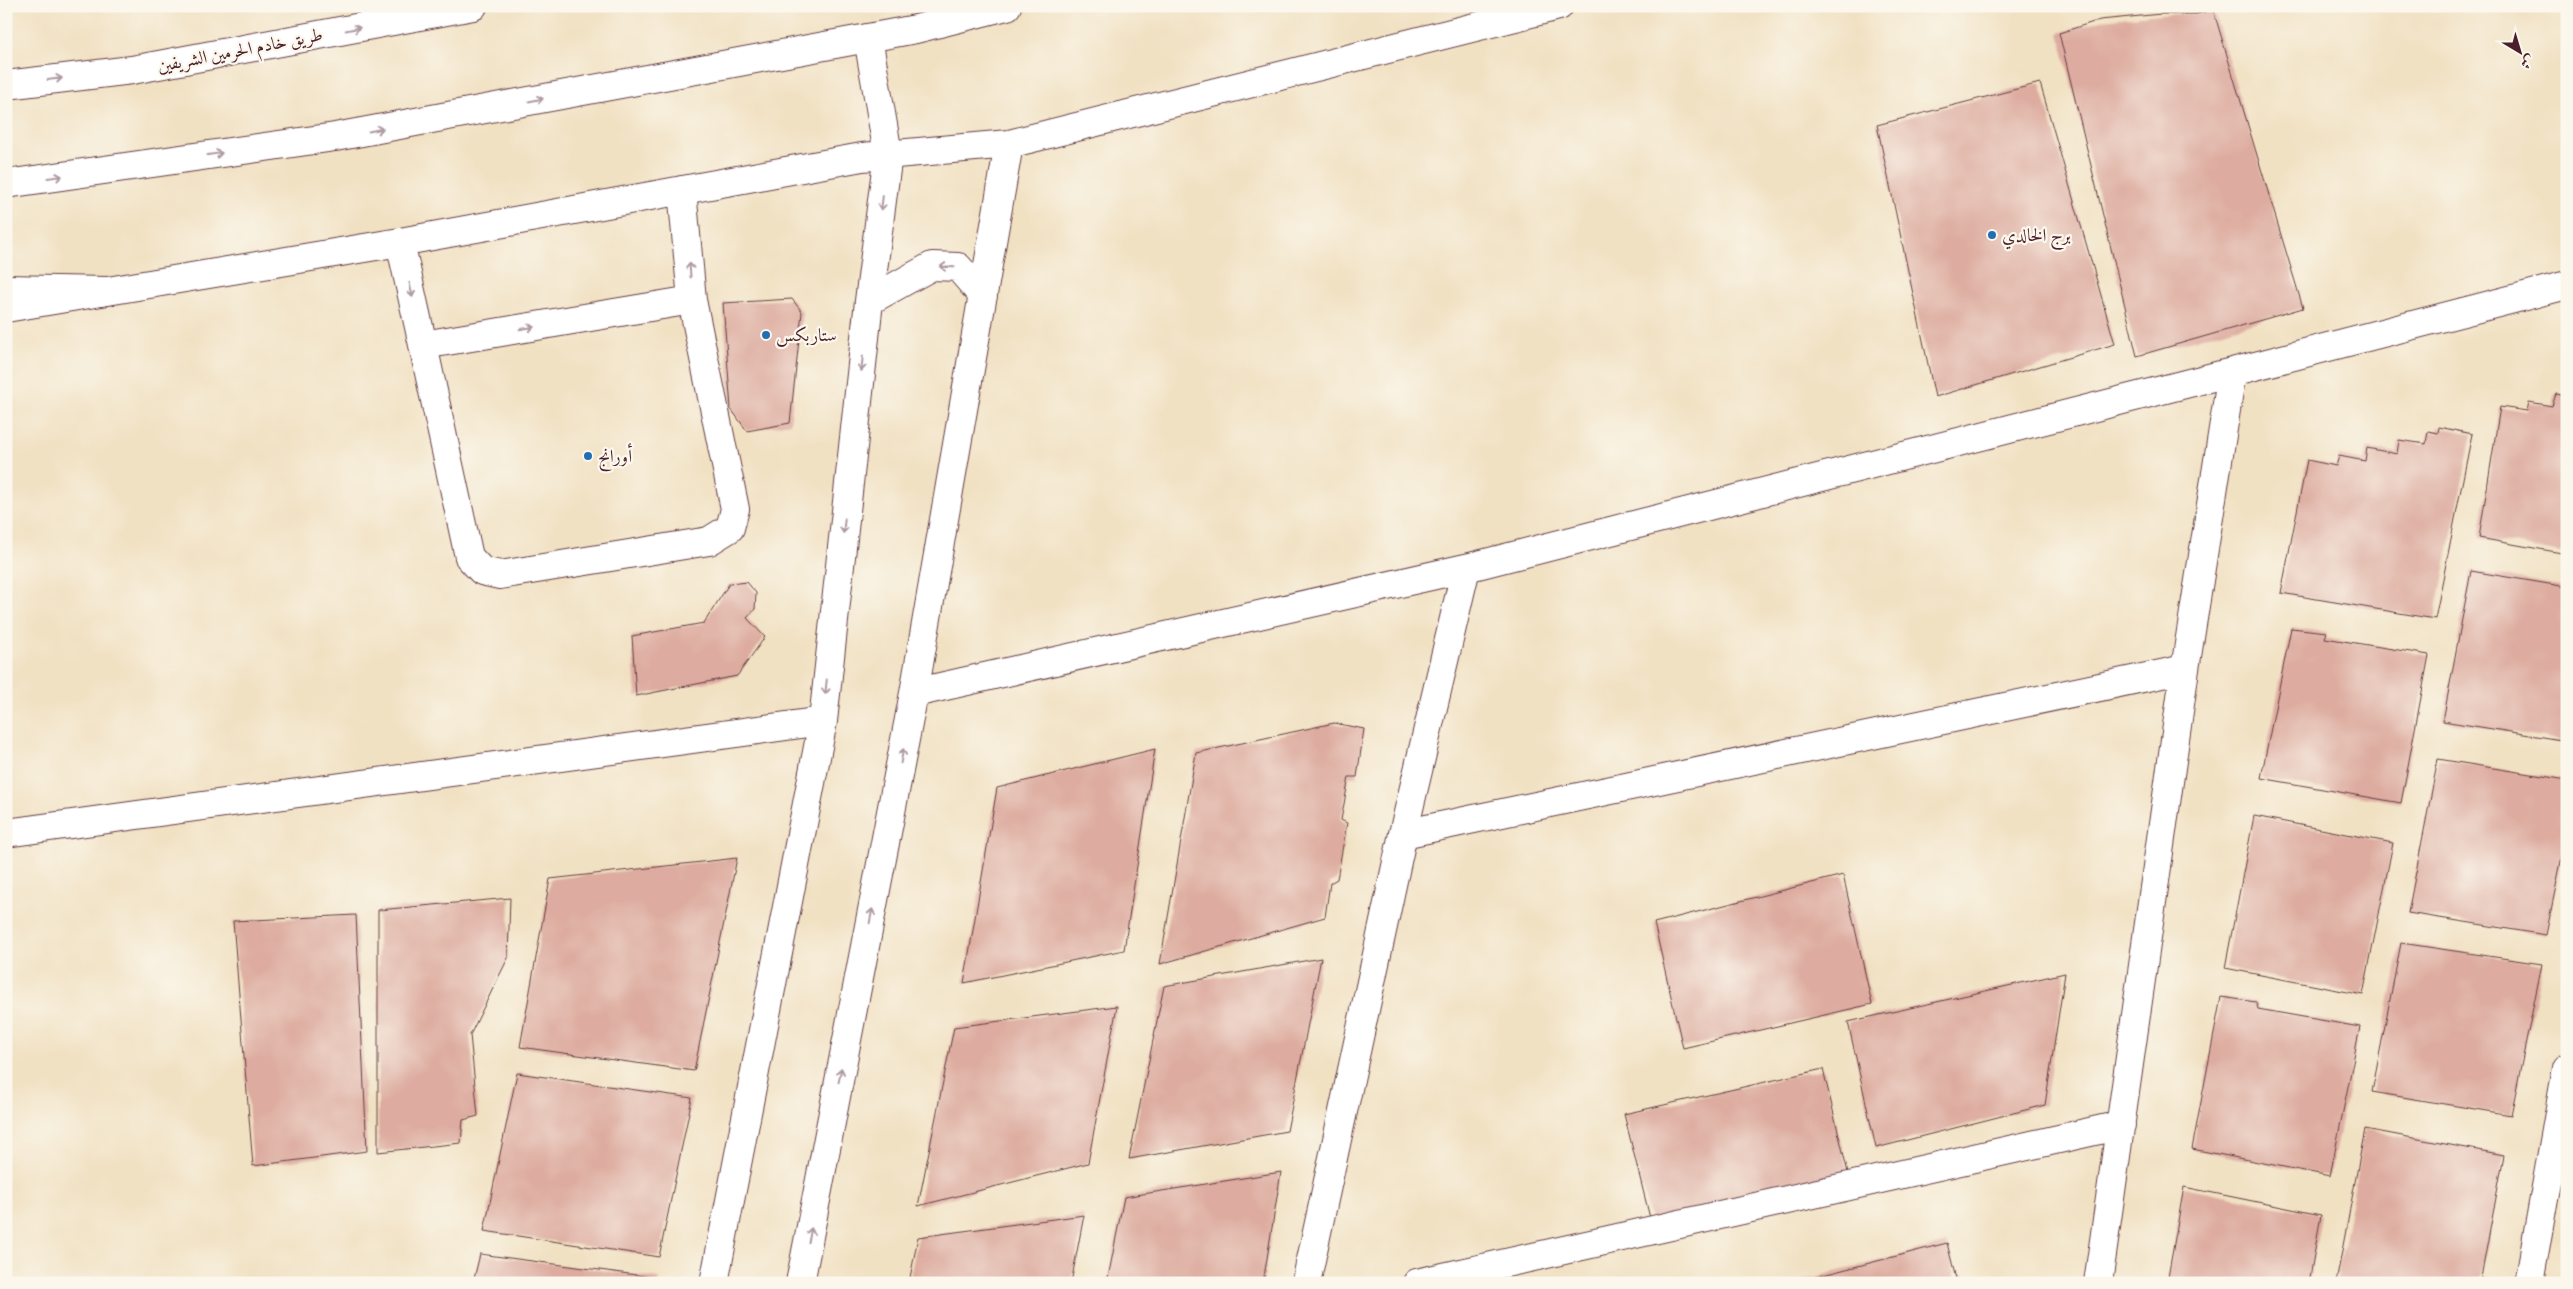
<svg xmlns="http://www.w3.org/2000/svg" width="2573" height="1289" viewBox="0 0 2573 1289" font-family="'IM FELL Double Pica',Amiri,serif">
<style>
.building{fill:#ddab9f}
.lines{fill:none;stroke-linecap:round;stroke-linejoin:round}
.minor-casing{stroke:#633c42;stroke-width:30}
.major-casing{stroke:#633c42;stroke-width:30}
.highway-casing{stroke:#633c42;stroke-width:30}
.minor{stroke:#fff;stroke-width:28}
.major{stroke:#fff;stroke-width:28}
.highway{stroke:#fff;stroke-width:28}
.oneway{stroke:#ae9aa0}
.poi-dot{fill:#1f6fb2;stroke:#fbf7ec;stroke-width:2}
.labels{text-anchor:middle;stroke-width:4.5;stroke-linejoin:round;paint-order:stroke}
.street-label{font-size:18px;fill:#4a1f2b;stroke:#fbf7ec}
.poi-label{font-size:18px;fill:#4a1f2b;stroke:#fbf7ec;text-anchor:start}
</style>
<rect width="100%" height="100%" fill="#fbf7ec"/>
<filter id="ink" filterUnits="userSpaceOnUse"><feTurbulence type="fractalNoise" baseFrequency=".02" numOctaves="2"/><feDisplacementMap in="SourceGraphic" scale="10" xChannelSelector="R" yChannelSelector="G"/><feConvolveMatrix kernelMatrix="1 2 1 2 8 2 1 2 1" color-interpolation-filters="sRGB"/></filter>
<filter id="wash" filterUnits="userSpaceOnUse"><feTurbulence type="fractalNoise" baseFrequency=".0096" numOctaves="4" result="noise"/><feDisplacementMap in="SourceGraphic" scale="20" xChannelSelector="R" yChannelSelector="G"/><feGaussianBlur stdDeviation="1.12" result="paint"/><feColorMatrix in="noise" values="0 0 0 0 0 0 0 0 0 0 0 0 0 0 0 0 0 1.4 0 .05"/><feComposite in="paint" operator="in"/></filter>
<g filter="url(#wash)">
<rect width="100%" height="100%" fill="#f1e1c3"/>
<g id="blocks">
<path class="building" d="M 2213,9 L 2303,308 L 2137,356 L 2059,33 L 2100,20 L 2161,14 L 2197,14 Z
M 2040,83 L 2115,344 L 1935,397 L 1877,125 Z
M 792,299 L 802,312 L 790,423 L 747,431 L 731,409 L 723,303 Z
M 2556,394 L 2567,396 L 2567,554 L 2479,538 L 2500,407 L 2527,411 L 2529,402 L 2552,406 Z
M 2439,427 L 2472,434 L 2435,619 L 2281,593 L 2307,460 L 2336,466 L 2339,456 L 2365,461 L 2367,448 L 2397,454 L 2399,440 L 2426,444 L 2428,431 L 2438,433 Z
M 2471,571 L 2567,587 L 2567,741 L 2443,721 Z
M 747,582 L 756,593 L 755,609 L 747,618 L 765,637 L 737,676 L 636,696 L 632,636 L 704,623 L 729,584 Z
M 2291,628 L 2327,632 L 2325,638 L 2429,655 L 2401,803 L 2261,778 Z
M 1334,723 L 1364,729 L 1357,777 L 1349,777 L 1341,820 L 1347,823 L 1337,879 L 1330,883 L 1325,917 L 1160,964 L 1196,753 Z
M 1155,749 L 1124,950 L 964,983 L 997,788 Z
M 2438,759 L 2567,780 L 2567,832 L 2546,935 L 2408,913 Z
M 2254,816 L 2393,843 L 2363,995 L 2225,968 Z
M 737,858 L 694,1071 L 520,1047 L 550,879 Z
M 1843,875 L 1872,1004 L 1683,1048 L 1654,923 Z
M 510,898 L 508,958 L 470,1035 L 478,1116 L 463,1120 L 461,1143 L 378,1152 L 378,910 Z
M 356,915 L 367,1151 L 253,1166 L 233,921 Z
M 2401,943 L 2542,964 L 2511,1115 L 2372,1092 Z
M 1321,958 L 1287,1131 L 1129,1159 L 1164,986 Z
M 2065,973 L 2045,1105 L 1876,1148 L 1848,1022 Z
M 2221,997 L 2256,1002 L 2258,1009 L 2360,1027 L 2330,1176 L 2192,1149 Z
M 1117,1006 L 1088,1163 L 918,1206 L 954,1027 Z
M 1823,1069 L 1850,1181 L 1652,1226 L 1624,1114 Z
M 517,1073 L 692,1098 L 659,1257 L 484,1231 Z
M 2365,1129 L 2504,1155 L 2480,1283 L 2336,1283 Z
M 1281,1172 L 1263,1283 L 1107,1283 L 1124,1197 Z
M 2184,1187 L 2321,1215 L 2309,1283 L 2167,1283 Z
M 1084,1215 L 1071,1283 L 909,1283 L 918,1237 Z
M 1947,1243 L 1957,1283 L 1796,1283 L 1796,1282 Z
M 480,1254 L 659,1278 L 658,1283 L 473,1283 Z"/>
</g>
</g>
<g filter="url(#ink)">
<use href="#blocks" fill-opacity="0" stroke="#633c42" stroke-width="1"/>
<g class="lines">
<g class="minor-casing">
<path id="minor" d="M 400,242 L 423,345 L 692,300 L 682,190
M 869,301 L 932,266 L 958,267 L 983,296
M 6,308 L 400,242 L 862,157 L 1009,144 L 1559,6
M 423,345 L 469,557 L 482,571 L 500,575 L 709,541 L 730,528 L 735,509 L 692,300
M 914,693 L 1466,568 L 2232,372
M 6,833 L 823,721
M 1403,834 L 2185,669
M 714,1283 L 823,721 L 869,301 L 888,154 L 868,38
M 800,1283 L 914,693 L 1009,144
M 1306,1283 L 1403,834 L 1466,568
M 1417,1283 L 2121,1125
M 2098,1283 L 2185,669 L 2232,372 L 2567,285
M 2529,1283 L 2567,1068"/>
</g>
<g class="major-casing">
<path id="major" d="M 6,184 L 335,137 L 916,29 L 1007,6
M 6,289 L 106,291"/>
</g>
<g class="highway-casing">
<path id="highway" d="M 6,85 L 132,70 L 473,6"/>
</g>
<use href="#minor" class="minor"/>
<use href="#major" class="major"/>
<use href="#highway" class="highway"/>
</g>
<defs><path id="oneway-shaft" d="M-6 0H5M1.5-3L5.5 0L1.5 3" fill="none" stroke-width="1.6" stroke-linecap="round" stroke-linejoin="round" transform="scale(1.25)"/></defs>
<g class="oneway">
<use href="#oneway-shaft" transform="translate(353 29) rotate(-11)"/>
<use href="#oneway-shaft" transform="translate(55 79) rotate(-7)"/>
<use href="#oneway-shaft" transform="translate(536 100) rotate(-11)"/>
<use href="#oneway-shaft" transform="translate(376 130) rotate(-11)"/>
<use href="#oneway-shaft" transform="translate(215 154) rotate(-8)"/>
<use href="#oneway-shaft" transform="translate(55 177) rotate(-8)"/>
<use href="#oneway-shaft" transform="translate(882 203) rotate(97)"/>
<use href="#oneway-shaft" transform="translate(947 267) rotate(-178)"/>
<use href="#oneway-shaft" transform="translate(690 270) rotate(-95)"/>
<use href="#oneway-shaft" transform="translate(411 290) rotate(78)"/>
<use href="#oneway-shaft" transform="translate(527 328) rotate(-10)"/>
<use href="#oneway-shaft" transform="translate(862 364) rotate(96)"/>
<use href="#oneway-shaft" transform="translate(844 526) rotate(96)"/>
<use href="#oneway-shaft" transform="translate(826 687) rotate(96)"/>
<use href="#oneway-shaft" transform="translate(902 756) rotate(-79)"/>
<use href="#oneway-shaft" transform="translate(871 916) rotate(-79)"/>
<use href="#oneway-shaft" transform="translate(840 1075) rotate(-79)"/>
<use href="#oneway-shaft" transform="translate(810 1235) rotate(-79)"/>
</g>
</g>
<g class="poi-dot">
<circle cx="1992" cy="235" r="5"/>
<circle cx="766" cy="335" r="5"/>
<circle cx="588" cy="456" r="5"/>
</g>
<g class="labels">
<g class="street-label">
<text transform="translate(240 50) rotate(-11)" y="6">طريق خادم الحرمين الشريفين</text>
</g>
<g class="poi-label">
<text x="2002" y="241">برج الخالدي</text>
<text x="776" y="341">ستاربكس</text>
<text x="598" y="462">أورانج</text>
</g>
</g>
<rect width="2573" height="1289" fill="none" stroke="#fbf7ec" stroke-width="25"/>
<g transform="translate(2520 52) rotate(142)" stroke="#fbf7ec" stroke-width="4" paint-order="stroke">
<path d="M0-4L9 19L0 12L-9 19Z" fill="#4a1f2b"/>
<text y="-8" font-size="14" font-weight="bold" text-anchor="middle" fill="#4a1f2b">ش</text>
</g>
</svg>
